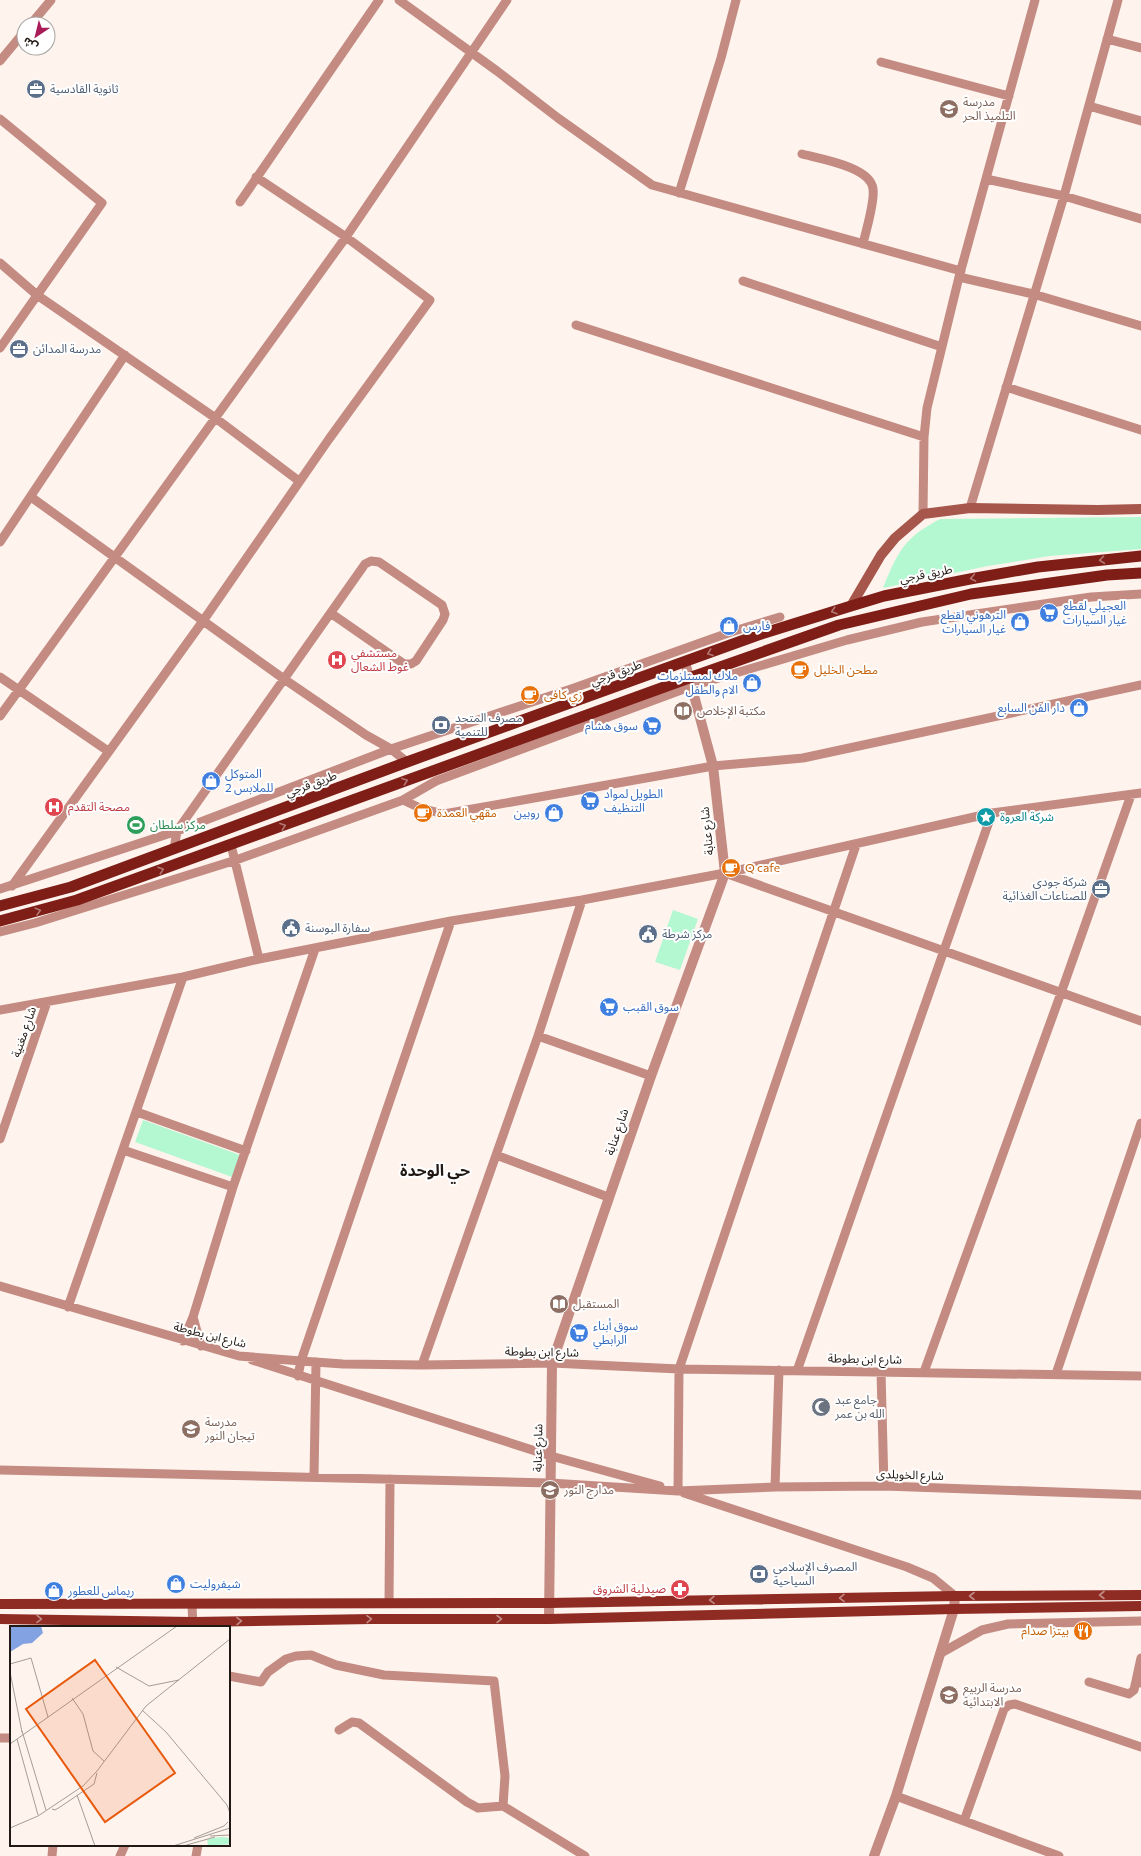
<svg xmlns="http://www.w3.org/2000/svg" width="1141" height="1856" viewBox="0 0 1141 1856" font-family="Commissioner,'Noto Sans Arabic',sans-serif">
<style>
.green{fill:#b4f8d2}
.lines{fill:none;stroke-linecap:round;stroke-linejoin:round}
.minor{stroke:#c48b82;stroke-width:9}
.tertiary{stroke:#c48b82;stroke-width:10}
.secondary{stroke:#a6564b;stroke-width:10}
.primary{stroke:#8e2b23;stroke-width:10}
.trunk{stroke:#7e1e17;stroke-width:11}
.oneway{stroke:#b27874}
.oneway2{stroke:#c18a86}
.labels{text-anchor:middle;stroke-width:4;stroke-linejoin:round;paint-order:stroke}
.service-label{font-size:12px;fill:#4e5e75;stroke:#fff;text-anchor:start}
.education-label{font-size:12px;fill:#785e54;stroke:#fff;text-anchor:start}
.street-label{font-size:12px;fill:#221914;stroke:#fff}
.shop-label{font-size:12px;fill:#366cbe;stroke:#fff;text-anchor:start}
.health-label{font-size:12px;fill:#be3a42;stroke:#fff;text-anchor:start}
.food-label{font-size:12px;fill:#c56008;stroke:#fff;text-anchor:start}
.culture-label{font-size:12px;fill:#0d838f;stroke:#fff;text-anchor:start}
.leisure-label{font-size:12px;fill:#27864d;stroke:#fff;text-anchor:start}
.worship-label{font-size:12px;fill:#5b616d;stroke:#fff;text-anchor:start}
.district-label{font-size:16px;font-weight:bold;fill:#221914;stroke:#fff}
.inset-road{fill:none;stroke:#a69c96;stroke-width:1}
.view{fill:#e8590c;fill-opacity:0.15;stroke:#e8590c;stroke-width:2}
.inset-edge{fill:none;stroke:#221914;stroke-width:2}
</style>
<rect width="100%" height="100%" fill="#fef3ed"/>
<path class="green" d="M 1141,517 L 1141,549 L 1050,556 L 988,566 L 883,588 C 898,551 904,538 940,519 Z
M 673,910 L 698,919 L 680,970 L 655,962 Z
M 143,1120 L 240,1155 L 232,1177 L 135,1142 Z"/>
<g class="lines">
<path class="minor" d="M 399,0 L 497,71 L 558,118 L 652,185 L 961,271
M 31,24 L 51,0
M 1107,39 L 1141,48
M 0,61 L 24,32
M 881,62 L 1009,96
M 1089,106 L 1141,121
M 0,119 L 102,203 L 0,348
M 802,154 C 821,159 871,167 873,189 C 875,202 866,230 863,244
M 986,179 L 1064,196 L 1141,219
M 679,193 L 721,58 L 736,0
M 240,202 L 379,0
M 0,263 L 37,295 L 214,417 L 299,481
M 959,277 L 1033,294 L 1141,326
M 743,281 L 942,347
M 576,325 L 924,437
M 1006,387 L 1141,430
M 31,497 L 284,679 L 366,735 L 391,749 L 407,762
M 970,508 L 1064,196 L 1118,0
M 923,514 L 924,437 L 927,408 L 959,277 L 1035,0
M 0,542 L 125,355
M 332,614 L 404,664 L 411,664 L 416,661 L 443,620 L 445,614 L 442,605 L 379,562 L 371,561 L 365,564 L 177,831 L 391,749 L 574,688 L 731,632 L 780,617
M 0,677 L 108,751
M 0,716 L 346,237 L 507,0
M 403,800 L 436,781 L 692,686 L 847,640 L 922,622 L 1091,597 L 1141,594
M 231,845 L 259,959
M 726,873 L 992,813 L 1141,793
M 12,886 L 203,621 L 329,439 L 430,300 L 346,237 L 256,177
M 0,889 L 177,831 L 174,849
M 0,932 L 35,923 L 236,860 L 403,800 L 420,808 L 444,814 L 713,766 L 803,758 L 1141,685
M 0,1010 L 183,977 L 259,959 L 451,921 L 582,900 L 725,873 L 1141,1021
M 538,1036 L 651,1076
M 137,1112 L 246,1151
M 0,1139 L 47,1002
M 123,1150 L 233,1187
M 496,1155 L 608,1197
M 0,1286 L 239,1356 L 301,1361 L 343,1364 L 422,1365 L 552,1363 L 679,1369 L 1141,1376
M 68,1307 L 183,977
M 193,1317 L 233,1187 L 315,949
M 183,1341 L 193,1317 L 201,1346
M 252,1360 L 551,1456 L 660,1486
M 422,1365 L 538,1036 L 582,900
M 797,1371 L 992,813
M 881,1372 L 884,1486
M 924,1372 L 1061,993 L 1131,795
M 1056,1374 L 1141,1123
M 298,1376 L 301,1361 L 451,921
M 0,1470 L 550,1483 L 678,1491 L 775,1487 L 884,1486 L 1141,1495
M 314,1477 L 316,1362
M 775,1487 L 779,1370
M 678,1491 L 679,1369 L 856,845
M 684,1493 L 907,1567 L 933,1578 L 955,1596
M 389,1603 L 390,1479
M 192,1605 L 193,1627
M 941,1653 L 982,1630 L 1008,1624 L 1141,1621
M 229,1676 L 261,1682 L 268,1672 L 286,1659 L 296,1656 L 311,1655 L 336,1665 L 384,1675 L 494,1681 L 505,1776 L 503,1806 L 478,1808 L 467,1802 L 359,1723 L 352,1722 L 339,1730
M 1089,1682 L 1129,1694 L 1134,1690 L 1136,1681
M 1141,1683 L 1136,1681 L 1141,1658
M 0,1738 L 11,1738
M 896,1796 L 1059,1856
M 503,1806 L 585,1856
M 964,1821 L 1004,1709 L 1009,1705 L 1015,1704 L 1141,1747
M 52,1856 L 53,1845
M 120,1856 L 125,1845
M 196,1856 L 198,1845"/>
<path class="tertiary" d="M 549,1619 L 552,1363 L 651,1076 L 725,873 L 713,766 L 685,662
M 874,1856 L 896,1796 L 954,1609 L 955,1596"/>
<path class="secondary" d="M 851,606 L 881,555 L 895,538 L 923,514 L 970,508 L 1098,510 L 1141,509"/>
<path class="primary" d="M 0,1604 L 549,1603 L 955,1596 L 1141,1595
M 0,1619 L 193,1622 L 371,1619 L 549,1619 L 954,1609 L 1141,1606"/>
<path class="trunk" d="M 0,906 L 71,887 L 407,762 L 758,635 L 851,606 L 884,596 L 970,579 L 1038,567 L 1141,556
M 0,921 L 77,900 L 689,678 L 839,625 L 971,594 L 1107,575 L 1141,573"/>
</g>
<defs><path id="oneway-chevron" d="M-2-3.5L2.5 0L-2 3.5" fill="none" stroke-width="1.6" stroke-linecap="round" stroke-linejoin="round"/></defs>
<g class="oneway">
<use href="#oneway-chevron" transform="translate(1102 560) rotate(173)"/>
<use href="#oneway-chevron" transform="translate(973 578) rotate(170)"/>
<use href="#oneway-chevron" transform="translate(834 611) rotate(162)"/>
<use href="#oneway-chevron" transform="translate(710 653) rotate(160)"/>
<use href="#oneway-chevron" transform="translate(405 781) rotate(-20)"/>
<use href="#oneway-chevron" transform="translate(283 826) rotate(-20)"/>
<use href="#oneway-chevron" transform="translate(161 870) rotate(-19)"/>
<use href="#oneway-chevron" transform="translate(38 911) rotate(-15)"/>
</g>
<g class="oneway2">
<use href="#oneway-chevron" transform="translate(1102 1595) rotate(180)"/>
<use href="#oneway-chevron" transform="translate(972 1596) rotate(180)"/>
<use href="#oneway-chevron" transform="translate(842 1598) rotate(179)"/>
<use href="#oneway-chevron" transform="translate(712 1600) rotate(179)"/>
<use href="#oneway-chevron" transform="translate(39 1619) rotate(1)"/>
<use href="#oneway-chevron" transform="translate(369 1619) rotate(-1)"/>
<use href="#oneway-chevron" transform="translate(499 1619)"/>
<use href="#oneway-chevron" transform="translate(239 1621) rotate(-1)"/>
</g>
<defs>
<g id="office-disc" transform="scale(1)"><circle r="9.5" fill="#5c6f8a" stroke="#fff"/><path d="M-6-3h4V-5.5h4V-3h4V5H-6ZM-1-4.5V-3h2v-1.5ZM-6 0V1H6V0Z" fill="#fff"/></g>
<g id="school-disc" transform="scale(1)"><circle r="9.5" fill="#8d6e63" stroke="#fff"/><path d="M0-5L7-2L0 1L-7-2ZM-4 1L0 2.5L4 1V4Q0 6-4 4Z" fill="#fff"/></g>
<g id="supermarket-disc" transform="scale(1)"><circle r="9.5" fill="#3f7fe0" stroke="#fff"/><path d="M-6-5.5h2.5l.6 2H6L4.5 2H-2.5L-4.4-4H-6ZM-1.5 3.2a1.3 1.3 0 1 0 .1 0ZM3 3.2a1.3 1.3 0 1 0 .1 0Z" fill="#fff"/></g>
<g id="shop-disc" transform="scale(1)"><circle r="9.5" fill="#3f7fe0" stroke="#fff"/><path d="M-5-2.5h2.3a2.7 3.5 0 0 1 5.4 0H5L5.5 6h-11ZM-1.5-2.5h3a1.5 2.3 0 0 0-3 0Z" fill="#fff"/></g>
<g id="hospital-disc" transform="scale(1)"><circle r="9.5" fill="#e0444e" stroke="#fff"/><path d="M-5-5h3v3.5h4V-5h3V5h-3V1.5h-4V5h-3Z" fill="#fff"/></g>
<g id="cafe-disc" transform="scale(1)"><circle r="9.5" fill="#e8710a" stroke="#fff"/><path d="M-5.5-4.5H6V0H3Q3 3.5 0 3.5H-2.5Q-5.5 3.5-5.5 0ZM3-3.2v2h1.7v-2ZM-6 4.5H4V6H-6Z" fill="#fff"/></g>
<g id="library-disc" transform="scale(1)"><circle r="9.5" fill="#8d6e63" stroke="#fff"/><path d="M-6-4Q-3-5.5-.7-3.5V5Q-3 3-6 4ZM6-4Q3-5.5 .7-3.5V5Q3 3 6 4Z" fill="#fff"/></g>
<g id="bank-disc" transform="scale(1)"><circle r="9.5" fill="#5c6f8a" stroke="#fff"/><path d="M-6-4H6V4H-6ZM0-2.3a2.3 2.3 0 1 0 0 4.6a2.3 2.3 0 1 0 0-4.6Z" fill="#fff"/></g>
<g id="sight-disc" transform="scale(1)"><circle r="9.5" fill="#0f9aa8" stroke="#fff"/><path d="M0-6L1.8-2.2L6-1.7L2.9 1.2L3.7 5.4L0 3.3L-3.7 5.4L-2.9 1.2L-6-1.7L-1.8-2.2Z" fill="#fff"/></g>
<g id="stadium-disc" transform="scale(1)"><circle r="9.5" fill="#2e9e5b" stroke="#fff"/><path d="M0-5a6.5 5 0 1 0 0 10a6.5 5 0 1 0 0-10ZM-3.5-1.8h7v3.6h-7Z" fill="#fff"/></g>
<g id="civic-disc" transform="scale(1)"><circle r="9.5" fill="#5c6f8a" stroke="#fff"/><path d="M-.6-6.5H3V-4.5H.6V-3L4-1V1h2V6H-6V1h2V-1L-.6-3ZM-1.2 2.5V6h2.4V2.5Z" fill="#fff"/></g>
<g id="mosque-disc" transform="scale(1)"><circle r="9.5" fill="#6b7280" stroke="#fff"/><path d="M3.5-4.9A6 6 0 1 0 3.5 4.9A5 5 0 1 1 3.5-4.9Z" fill="#fff"/></g>
<g id="pharmacy-disc" transform="scale(1)"><circle r="9.5" fill="#e0444e" stroke="#fff"/><path d="M-2-6h4v4h4v4h-4v4h-4v-4h-4v-4h4Z" fill="#fff"/></g>
<g id="restaurant-disc" transform="scale(1)"><circle r="9.5" fill="#e8710a" stroke="#fff"/><path d="M-5-6h1v4h1v-4h1v4h1v-4h1v5L-1.5 .5V6h-2V.5L-5-1ZM5-6V6H3V1.5H1.5Q1.5-4 5-6Z" fill="#fff"/></g>
</defs>
<g fill-rule="evenodd">
<use href="#office-disc" x="36" y="89"/>
<use href="#school-disc" x="949" y="109"/>
<use href="#office-disc" x="19" y="349"/>
<use href="#supermarket-disc" x="1049" y="613"/>
<use href="#shop-disc" x="1020" y="622"/>
<use href="#shop-disc" x="729" y="626"/>
<use href="#hospital-disc" x="337" y="660"/>
<use href="#cafe-disc" x="800" y="670"/>
<use href="#shop-disc" x="752" y="683"/>
<use href="#cafe-disc" x="530" y="695"/>
<use href="#shop-disc" x="1079" y="708"/>
<use href="#library-disc" x="683" y="711"/>
<use href="#bank-disc" x="441" y="725"/>
<use href="#supermarket-disc" x="652" y="726"/>
<use href="#shop-disc" x="211" y="781"/>
<use href="#supermarket-disc" x="590" y="801"/>
<use href="#hospital-disc" x="54" y="807"/>
<use href="#cafe-disc" x="423" y="813"/>
<use href="#shop-disc" x="554" y="813"/>
<use href="#sight-disc" x="986" y="817"/>
<use href="#stadium-disc" x="136" y="825"/>
<use href="#cafe-disc" x="731" y="868"/>
<use href="#office-disc" x="1101" y="889"/>
<use href="#civic-disc" x="291" y="928"/>
<use href="#civic-disc" x="648" y="934"/>
<use href="#supermarket-disc" x="609" y="1007"/>
<use href="#library-disc" x="559" y="1304"/>
<use href="#supermarket-disc" x="579" y="1333"/>
<use href="#mosque-disc" x="821" y="1407"/>
<use href="#school-disc" x="191" y="1429"/>
<use href="#school-disc" x="550" y="1490"/>
<use href="#bank-disc" x="759" y="1574"/>
<use href="#shop-disc" x="176" y="1584"/>
<use href="#pharmacy-disc" x="680" y="1589"/>
<use href="#shop-disc" x="54" y="1591"/>
<use href="#restaurant-disc" x="1083" y="1631"/>
<use href="#school-disc" x="949" y="1695"/>
</g>
<g class="labels">
<g class="service-label">
<text x="50" y="93">ثانوية القادسية</text>
<text x="33" y="353">مدرسة المدائن</text>
<text x="455" y="722">مصرف المتحد<tspan x="455" dy="14">للتنمية</tspan></text>
<text x="1087" y="886" text-anchor="end">شركة جودي<tspan x="1087" dy="14">للصناعات الغذائية</tspan></text>
<text x="305" y="932">سفارة البوسنة</text>
<text x="662" y="938">مركز شرطة</text>
<text x="773" y="1571">المصرف الإسلامي<tspan x="773" dy="14">السياحية</tspan></text>
</g>
<g class="education-label">
<text x="963" y="106">مدرسة<tspan x="963" dy="14">التلميذ الحر</tspan></text>
<text x="697" y="715">مكتبة الإخلاص</text>
<text x="573" y="1308">المستقبل</text>
<text x="205" y="1426">مدرسة<tspan x="205" dy="14">تيجان النور</tspan></text>
<text x="564" y="1494">مدارج النور</text>
<text x="963" y="1692">مدرسة الربيع<tspan x="963" dy="14">الابتدائية</tspan></text>
</g>
<g class="street-label">
<text transform="translate(926 574) rotate(-11)" y="4">طريق قرجي</text>
<text transform="translate(616 673) rotate(-20)" y="4">طريق قرجي</text>
<text transform="translate(311 784) rotate(-20)" y="4">طريق قرجي</text>
<text transform="translate(707 831) rotate(-96)" y="4">شارع عنابة</text>
<text transform="translate(24 1032) rotate(-71)" y="4">شارع مغنية</text>
<text transform="translate(617 1132) rotate(-71)" y="4">شارع عنابة</text>
<text transform="translate(210 1335) rotate(14)" y="4">شارع ابن بطوطة</text>
<text transform="translate(542 1352) rotate(1)" y="4">شارع ابن بطوطة</text>
<text transform="translate(865 1359) rotate(1)" y="4">شارع ابن بطوطة</text>
<text transform="translate(538 1448) rotate(-89)" y="4">شارع عنابة</text>
<text transform="translate(910 1475) rotate(2)" y="4">شارع الخويلدى</text>
</g>
<g class="shop-label">
<text x="1063" y="610">العجيلي لقطع<tspan x="1063" dy="14">غيار السيارات</tspan></text>
<text x="1006" y="619" text-anchor="end">الترهوني لقطع<tspan x="1006" dy="14">غيار السيارات</tspan></text>
<text x="743" y="630">فارس</text>
<text x="738" y="680" text-anchor="end">ملاك لمستلزمات<tspan x="738" dy="14">الام والطفل</tspan></text>
<text x="1065" y="712" text-anchor="end">دار الفن السابع</text>
<text x="638" y="730" text-anchor="end">سوق هشام</text>
<text x="225" y="778">المتوكل<tspan x="225" dy="14">2 للملابس</tspan></text>
<text x="604" y="798">الطويل لمواد<tspan x="604" dy="14">التنظيف</tspan></text>
<text x="540" y="817" text-anchor="end">روبين</text>
<text x="623" y="1011">سوق القبب</text>
<text x="593" y="1330">سوق أبناء<tspan x="593" dy="14">الرابطي</tspan></text>
<text x="190" y="1588">شيفروليت</text>
<text x="68" y="1595">ريماس للعطور</text>
</g>
<g class="health-label">
<text x="351" y="657">مستشفي<tspan x="351" dy="14">غوط الشعال</tspan></text>
<text x="68" y="811">مصحة التقدم</text>
<text x="666" y="1593" text-anchor="end">صيدلية الشروق</text>
</g>
<g class="food-label">
<text x="814" y="674">مطحن الخليل</text>
<text x="544" y="699">زي كافى</text>
<text x="437" y="817">مقهي العمدة</text>
<text x="745" y="872">Q cafe</text>
<text x="1069" y="1635" text-anchor="end">بيتزا صدام</text>
</g>
<g class="culture-label">
<text x="1000" y="821">شركة العروة</text>
</g>
<g class="leisure-label">
<text x="150" y="829">مركز سلطان</text>
</g>
<g class="worship-label">
<text x="835" y="1404">جامع عبد<tspan x="835" dy="14">الله بن عمر</tspan></text>
</g>
<g class="district-label">
<text x="435" y="1176">حي الوحدة</text>
</g>
</g>
<g transform="translate(10 1626)">
<rect width="220" height="220" fill="#fef3ed"/>
<path d="M 211,211 L 220,212 L 220,218 L 198,220 L 197,213 Z" fill="#b4f8d2"/>
<path d="M 0,0 L 31,0 L 33,7 L 22,17 L 13,18 L 0,26 Z" fill="#82a2e1"/>
<path class="inset-road" d="M 0,38 L 21,32 L 38,91M 106,41 L 139,60 L 169,54M 0,46 L 12,106M 62,72 L 73,88 L 83,125 L 94,135M 132,84 L 156,106 L 217,179 L 220,187 L 220,207M 12,105 L 36,184M 7,113 L 28,189M 0,118 L 167,0M 67,169 L 85,220M 42,183 L 45,184 L 50,181 L 84,158 L 87,147M 0,202 L 28,190 L 73,160 L 87,145 L 136,80 L 220,13M 200,210 L 220,209M 184,212 L 214,200 L 218,196M 163,220 L 220,202M 173,220 L 205,211"/>
<path class="view" d="M 85,34 L 165,147 L 95,196 L 16,83 Z"/>
<rect width="220" height="220" class="inset-edge"/>
</g>
<g transform="translate(36 36) rotate(215)"><circle r="19" fill="#ffffff" stroke="#a7a3a1"/>
<path d="M0-3L7 15L0 10L-7 15Z" fill="#aa1c58"/>
<text y="-6" font-size="11" font-weight="bold" text-anchor="middle" fill="#221914">ش</text>
</g>
</svg>
